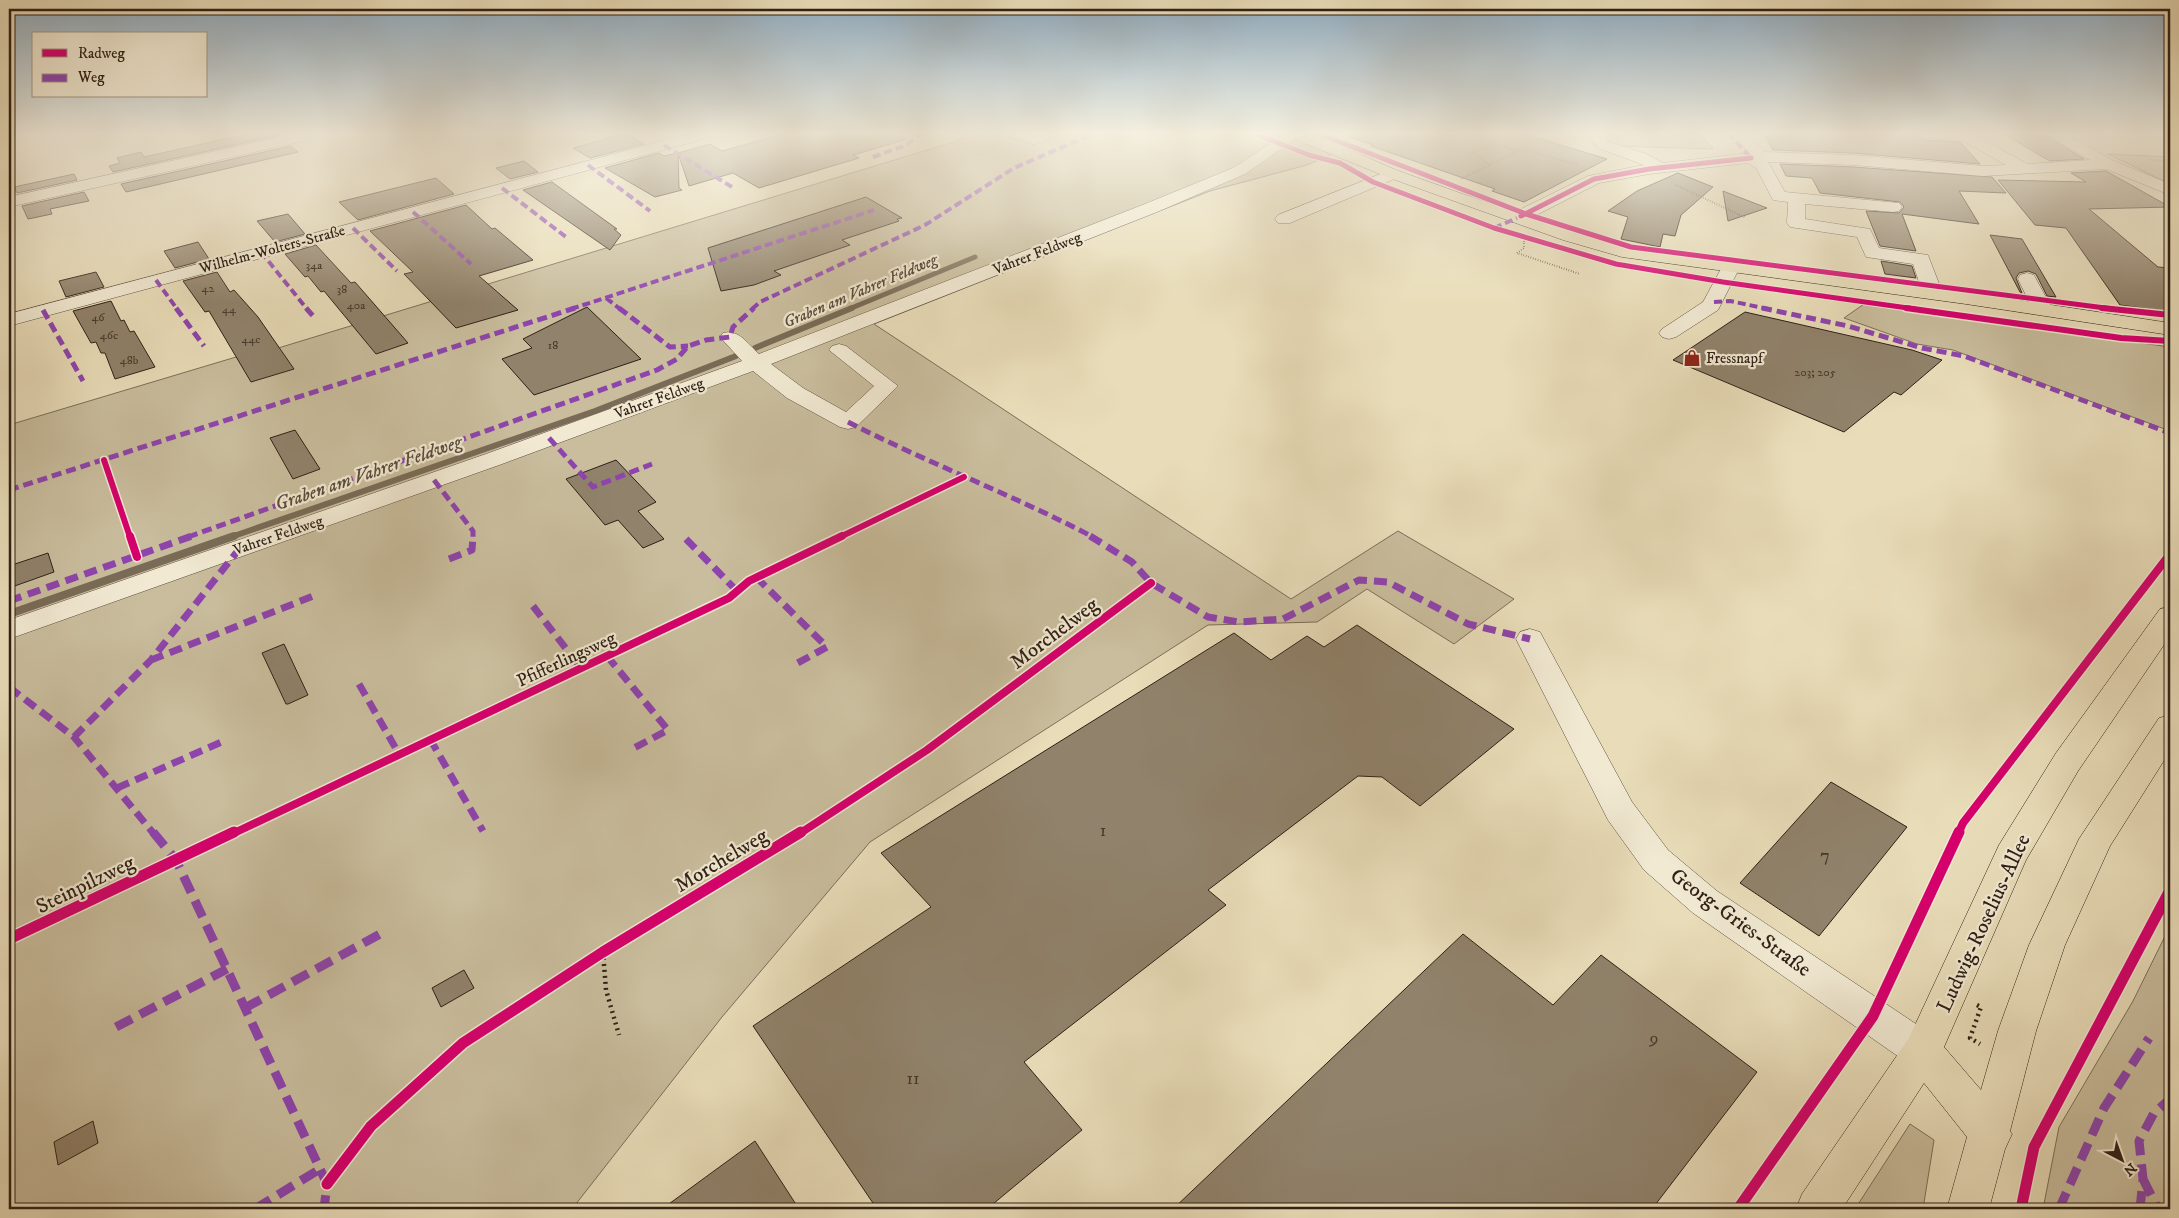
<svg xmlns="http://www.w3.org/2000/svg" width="2179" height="1218" viewBox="0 0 2179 1218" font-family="'IM FELL DW Pica',serif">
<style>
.green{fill:#c9bd9d;stroke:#7c6e5a}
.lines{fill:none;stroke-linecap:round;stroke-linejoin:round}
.stream-far2{stroke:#796b57;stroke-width:5}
.stream-far1{stroke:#796b57;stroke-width:6}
.stream{stroke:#796b57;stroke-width:8}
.building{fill:#90826b;stroke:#2f2016}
.minor-casing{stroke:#5e4f3f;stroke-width:1}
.major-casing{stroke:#2f2016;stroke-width:1}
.path-far1{stroke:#2f2016;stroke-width:2;stroke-dasharray:0.5 2;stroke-linecap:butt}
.path{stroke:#2f2016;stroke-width:4.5;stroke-dasharray:2 4;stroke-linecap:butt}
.minor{fill:#f1e9d2;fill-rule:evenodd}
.major{fill:#e9ddb9;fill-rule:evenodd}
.quiet-far3{stroke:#8e44ad;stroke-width:4;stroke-dasharray:8 4;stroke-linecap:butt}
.quiet-far2{stroke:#8e44ad;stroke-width:5;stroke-dasharray:10 5;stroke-linecap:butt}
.quiet-far1{stroke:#8e44ad;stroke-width:7;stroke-dasharray:13 7;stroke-linecap:butt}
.quiet{stroke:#8e44ad;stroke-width:9;stroke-dasharray:18 9;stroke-linecap:butt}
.cycleway-far3-casing{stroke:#f1e9d2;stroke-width:7}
.cycleway-far2-casing{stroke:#f1e9d2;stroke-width:9}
.cycleway-far1-casing{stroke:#f1e9d2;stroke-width:11}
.cycleway-casing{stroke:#f1e9d2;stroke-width:14}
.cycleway-far3{stroke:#d6006c;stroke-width:5}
.cycleway-far2{stroke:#d6006c;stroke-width:6}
.cycleway-far1{stroke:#d6006c;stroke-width:8}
.cycleway{stroke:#d6006c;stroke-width:11}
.labels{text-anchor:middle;stroke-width:4.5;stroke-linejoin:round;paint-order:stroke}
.far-number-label{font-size:12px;fill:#47382b}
.far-street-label{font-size:15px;fill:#2f2016;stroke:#f1e9d2}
.far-poi-label{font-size:15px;fill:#2f2016;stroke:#f1e9d2;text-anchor:start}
.far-water-label{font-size:16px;font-style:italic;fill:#5a4c3c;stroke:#f1e9d2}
.street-label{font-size:18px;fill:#2f2016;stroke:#f1e9d2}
.near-number-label{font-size:18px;fill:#47382b}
.water-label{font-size:19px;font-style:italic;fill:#5a4c3c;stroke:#f1e9d2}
.near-street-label{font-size:21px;fill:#2f2016;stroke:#f1e9d2}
</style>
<rect width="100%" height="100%" fill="#e9ddb9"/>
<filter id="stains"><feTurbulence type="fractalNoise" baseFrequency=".004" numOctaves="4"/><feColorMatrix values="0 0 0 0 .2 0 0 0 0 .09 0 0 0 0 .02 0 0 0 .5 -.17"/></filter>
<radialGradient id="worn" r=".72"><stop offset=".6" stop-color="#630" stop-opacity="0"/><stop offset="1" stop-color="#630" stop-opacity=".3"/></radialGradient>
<path class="green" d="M 983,133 L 998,133 L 1034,145 L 1064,133 L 1281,133 L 1336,153 L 1307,165 L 1210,191 L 874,324 L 1291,599 L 1398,531 L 1514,599 L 1454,644 L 1367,589 L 1317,622 L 1208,625 L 870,842 L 722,1017 L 572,1209 L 9,1209 L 9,425 L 236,357 L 239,360 Z
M 1604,133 L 1699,133 L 1713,149 L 1614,146 Z
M 2108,154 L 2170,157 L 2170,184 Z
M 1864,304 L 2170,347 L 2170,431 L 1953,350 L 1917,344 L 1844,318 Z
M 2170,926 L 2170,1209 L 2043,1209 L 2059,1127 L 2133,1001 Z
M 1910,1124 L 1934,1140 L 1923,1209 L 1855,1209 Z"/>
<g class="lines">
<path class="stream-far2" d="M 849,309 L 975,257"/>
<path class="stream-far1" d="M 755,348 L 852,308
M 231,537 L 595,411 L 736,356"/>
<path class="stream" d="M 9,614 L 234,536"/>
</g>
<path class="building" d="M 252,133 L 278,133 L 280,135 L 113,172 L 109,166 L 120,163 L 117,158 L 141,152 L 144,157 Z
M 626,133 L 644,144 L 590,158 L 573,148 Z
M 786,133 L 907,133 L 907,139 L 853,155 L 859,158 L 759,188 L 733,173 L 689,186 L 678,153 L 710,144 L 722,151 Z
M 1351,133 L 1521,133 L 1607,159 L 1524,202 L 1492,191 L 1495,189 L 1371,146 L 1373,145 L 1350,137 Z
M 1764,133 L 1914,134 L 1924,140 L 1960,142 L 1980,164 L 1853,153 L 1773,150 Z
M 2002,133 L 2042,133 L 2084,159 L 2050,161 Z
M 291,146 L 298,152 L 126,192 L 121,184 Z
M 659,153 L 664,156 L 678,153 L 679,188 L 682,190 L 655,197 L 605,168 Z
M 524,161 L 538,172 L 510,179 L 496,168 Z
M 1780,164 L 1853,167 L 1992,177 L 2006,193 L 1959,191 L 1979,224 L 1902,214 L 1916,251 L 1880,246 L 1866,211 L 1899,213 L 1904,207 L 1900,202 L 1820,193 L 1812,178 L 1786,176 Z
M 2106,171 L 2170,207 L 2089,209 L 2158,267 L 2170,268 L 2170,312 L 2120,305 L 2066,228 L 2035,225 L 1998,180 L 2086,182 L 2071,173 Z
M 1678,173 L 1713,187 L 1681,215 L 1675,236 L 1663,234 L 1660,247 L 1621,239 L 1628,217 L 1608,211 L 1637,191 Z
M 74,174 L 77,180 L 17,193 L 14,187 Z
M 436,178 L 454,194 L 358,220 L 339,202 Z
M 552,182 L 617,229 L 614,229 L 621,235 L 610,250 L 523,190 Z
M 1723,191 L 1767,208 L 1728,221 Z
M 84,192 L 89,201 L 50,209 L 52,214 L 28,219 L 22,206 Z
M 866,197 L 902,218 L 897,219 L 899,221 L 842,240 L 850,245 L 774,271 L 781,275 L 754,285 L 721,291 L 708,248 Z
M 466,205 L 492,229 L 495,228 L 533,260 L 479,276 L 518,310 L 456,328 L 404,274 L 413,272 L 370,231 Z
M 288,214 L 305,234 L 275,242 L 257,221 Z
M 1990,235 L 2022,239 L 2056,297 L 2047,296 L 2036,274 L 2028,271 L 2019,273 L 2016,278 L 2022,293 L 2020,292 Z
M 198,242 L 209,259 L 175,268 L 164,251 Z
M 316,245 L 351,283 L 355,282 L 408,343 L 376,354 L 324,291 L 321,292 L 308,276 L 305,277 L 285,254 Z
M 1881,261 L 1912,266 L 1916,278 L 1885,274 Z
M 96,272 L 104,287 L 66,297 L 59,281 Z
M 217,272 L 230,292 L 234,290 L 258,317 L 294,369 L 251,382 L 209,311 L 205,312 L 183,281 Z
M 111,301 L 121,321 L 124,320 L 130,332 L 134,331 L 155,367 L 115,379 L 105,353 L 101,353 L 96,342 L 91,343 L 73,311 Z
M 587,307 L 641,359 L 534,395 L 502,359 L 532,348 L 523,339 Z
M 1745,312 L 1912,350 L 1942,360 L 1901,395 L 1894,392 L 1844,432 L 1673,360 Z
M 295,430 L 320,469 L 293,479 L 270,438 Z
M 616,460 L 656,502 L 638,511 L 664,539 L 643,548 L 618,520 L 605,525 L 566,479 Z
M 48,553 L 54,572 L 9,588 L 9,566 Z
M 1357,625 L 1514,729 L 1420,806 L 1382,777 L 1358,776 L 1208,890 L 1226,905 L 1024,1062 L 1082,1130 L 987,1209 L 877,1209 L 753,1026 L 931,907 L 881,853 L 1234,633 L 1271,660 L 1307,636 L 1324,647 Z
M 284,644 L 308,695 L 288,704 L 286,704 L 262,653 Z
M 1831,782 L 1907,827 L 1819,936 L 1740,883 Z
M 1463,934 L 1553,1005 L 1601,955 L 1757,1072 L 1652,1209 L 1173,1209 Z
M 464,970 L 474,988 L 441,1007 L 432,988 Z
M 93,1121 L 98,1143 L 58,1165 L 54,1142 Z
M 755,1141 L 799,1209 L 662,1209 Z"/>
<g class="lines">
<g class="minor-casing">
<path id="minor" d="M 298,133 L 325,133 L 317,138 L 9,207 L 9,197 Z
M 693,133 L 718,133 L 715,136 L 9,326 L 9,314 Z
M 1287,133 L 1303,134 L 1245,174 L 1157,212 L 771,364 L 803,388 L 846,412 L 874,386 L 829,350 L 832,346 L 839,344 L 846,346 L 898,386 L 856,427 L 848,429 L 840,427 L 787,398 L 753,371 L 502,464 L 9,639 L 9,620 L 486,454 L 742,361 L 720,337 L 723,333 C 739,329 748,344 759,354 L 1145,204 L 1233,168 Z
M 1586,133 L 1602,133 L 1608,142 L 1647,154 L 1663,163 L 1749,153 L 1733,133 L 1748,133 L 1765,152 L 1853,155 L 1983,166 L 2006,165 L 1962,140 L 1924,138 L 1916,133 L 1970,133 L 2028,164 L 2090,160 L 2044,133 L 2063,133 L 2114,161 L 2170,184 L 2170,195 L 2106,169 L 1983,176 L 1853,165 L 1768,162 L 1785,192 L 1899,203 L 1902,207 L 1899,211 L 1893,212 L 1805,204 L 1805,219 L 1870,229 L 1879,248 L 1928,255 L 1943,294 L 1940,298 L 1926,298 L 1923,294 L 1913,264 L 1866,257 L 1857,237 L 1790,227 L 1787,223 L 1788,202 L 1773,200 L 1756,168 L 1748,163 L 1649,174 L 1599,183 L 1523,222 L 1511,222 L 1508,218 L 1511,214 L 1588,176 L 1644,165 L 1598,148 Z
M 1393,169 L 1399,171 L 1401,174 L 1399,177 L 1290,223 L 1278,223 L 1275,219 L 1278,215 Z
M 1731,261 L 1738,263 L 1740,267 L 1718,310 L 1676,337 L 1669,339 L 1662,337 L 1659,333 L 1662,329 L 1703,302 L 1722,267 L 1724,263 Z
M 2027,273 L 2034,275 L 2036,279 L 2053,310 L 2050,314 L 2036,314 L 2033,310 L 2018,279 L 2020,275 Z
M 1530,629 L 1540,632 L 1632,802 L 1668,850 L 1717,891 L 1937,1038 L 1942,1051 L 1937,1064 L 1923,1069 L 1909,1064 L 1693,913 L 1644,870 L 1608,820 L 1516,639 L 1520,632 Z"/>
</g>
<g class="major-casing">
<path id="major" d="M 1284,133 C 1321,131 1365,158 1399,171 C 1473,198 1548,224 1624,247 L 1966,292 L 2170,323 L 2170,335 L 1966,304 L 1622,257 L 1563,240 L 1387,177 L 1287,136 Z
M 2170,607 L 2170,636 L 2078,771 L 2026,860 L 1944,1047 L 1981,1090 L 1998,1031 L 2029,945 L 2079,839 L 2159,718 L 2170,715 L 2170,751 L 2110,846 L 2065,945 L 2036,1031 L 2010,1131 L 2012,1134 L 2005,1149 L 1989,1209 L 1947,1209 L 1967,1137 L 1924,1083 L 1842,1209 L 1796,1209 L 1802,1194 L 1909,1038 L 1999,845 L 2056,753 L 2160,609 Z"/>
</g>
<path class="path-far1" d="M 1459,133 L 1518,151
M 2151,160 L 2170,161
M 1489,165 L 1473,152 L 1495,144
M 1461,179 L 1522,149 L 1578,165
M 1676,185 L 1746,218
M 1524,241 L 1524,248 L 1517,253 L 1580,274"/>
<path class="path" d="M 603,952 L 606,990 L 619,1035
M 1977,1005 L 1981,1007 L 1970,1038 L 1980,1044"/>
<use href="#minor" class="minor"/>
<use href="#major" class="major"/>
<path class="quiet-far3" d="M 1728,133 L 1751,158
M 664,145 L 732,187
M 873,157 L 906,145 L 922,133
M 588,165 L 650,211
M 502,188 L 566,237
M 413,212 L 471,264
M 353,228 L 397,271
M 1494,228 L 1517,218
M 261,252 L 307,309
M 156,280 L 177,309
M 606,298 L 620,309
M 1714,302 L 1730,301 L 1768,309
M 571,309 L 874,210
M 752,309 L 760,302 L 925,225 L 1014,168 L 1095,133"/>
<path class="quiet-far2" d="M 176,308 L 204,346
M 306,308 L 314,317
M 619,308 L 670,347 L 688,346
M 1762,308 L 1848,326 L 1922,348 L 1964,356 L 2170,433
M 43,310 L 83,381
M 848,422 C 928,463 1013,495 1093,537
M 549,438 L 593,487 L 652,464
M 434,480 L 473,531 L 473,537
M 9,490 L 575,308
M 188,537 L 657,370 L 677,359 L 688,346 L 706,340 L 730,337 L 733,327 L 754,308"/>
<path class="quiet-far1" d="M 1090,536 L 1132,562 L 1151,583 L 1208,617 L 1239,622 L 1283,619 L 1359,580 L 1388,582 L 1468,624 L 1530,639
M 686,539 L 737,591
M 449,559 L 472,550 L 473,536
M 756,577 L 827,647 L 794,665
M 9,601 L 192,536
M 533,606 L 581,668
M 607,656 L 668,730 L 634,748
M 151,660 L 316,595
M 359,684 L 399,754
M 9,687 L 74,737 L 154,834
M 74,737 L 151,660 L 240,548
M 430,739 L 483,831
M 117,788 L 226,740"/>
<path class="quiet" d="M 153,832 L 176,860 L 327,1184 L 324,1209
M 245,1008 L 382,933
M 116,1027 L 227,969
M 2143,1179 L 2158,1209
M 255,1209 L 320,1169
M 2059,1209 L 2104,1108 L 2149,1038
M 2140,1209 L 2143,1179 L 2139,1141 L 2154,1113 L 2170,1099"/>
<g class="cycleway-far3-casing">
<path id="cycleway-far3" d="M 1253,133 L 1309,155 L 1340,163 L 1373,182 L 1494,228 L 1616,264 L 1723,282 L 1915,309
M 1317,133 L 1526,214 L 1631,247 L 2113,309
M 1521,216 L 1594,179 L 1649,169 L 1751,158"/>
</g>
<g class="cycleway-far2-casing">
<path id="cycleway-far2" d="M 1906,308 L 2121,338 L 2170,341
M 2102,308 L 2170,315
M 104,460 L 130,537
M 840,537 L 964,477"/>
</g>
<g class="cycleway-far1-casing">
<path id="cycleway-far1" d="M 130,536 L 137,557
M 232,834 L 729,598 L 749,581 L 842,536
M 799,834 L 927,750 L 1151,583
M 1958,834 L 1963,823 L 2170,554"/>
</g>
<g class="cycleway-casing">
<path id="cycleway" d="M 9,939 L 234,832
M 327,1184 L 371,1126 L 463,1043 L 603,952 L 801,832
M 1738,1209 L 1873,1016 L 1959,832
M 2021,1209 L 2034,1147 L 2170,890"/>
</g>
<use href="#cycleway-far3" class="cycleway-far3"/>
<use href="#cycleway-far2" class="cycleway-far2"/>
<use href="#cycleway-far1" class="cycleway-far1"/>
<use href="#cycleway" class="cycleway"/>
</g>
<linearGradient id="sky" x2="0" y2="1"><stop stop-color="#8fabbf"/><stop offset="0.44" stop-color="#f5f0e0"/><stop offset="1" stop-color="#f5f0e0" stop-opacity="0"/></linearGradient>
<rect width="2179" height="303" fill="url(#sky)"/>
<defs>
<g id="shop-bare" transform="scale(1.35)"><path d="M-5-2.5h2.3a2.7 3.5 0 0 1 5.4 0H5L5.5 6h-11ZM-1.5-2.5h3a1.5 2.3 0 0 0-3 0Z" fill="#8f2418" stroke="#f1e9d2" stroke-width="2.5" paint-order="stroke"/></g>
</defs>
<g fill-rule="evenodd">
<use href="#shop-bare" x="1692" y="358"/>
</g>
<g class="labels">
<g class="far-number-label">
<text x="314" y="269">34a</text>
<text x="208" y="292">42</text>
<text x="342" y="293">38</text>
<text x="356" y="309">40a</text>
<text x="229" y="313">44</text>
<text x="98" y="321">46</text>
<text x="109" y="339">46c</text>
<text x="251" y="343">44c</text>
<text x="553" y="349">18</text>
<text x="129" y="364">48b</text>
<text x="1815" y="376">203; 205</text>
</g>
<g class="far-street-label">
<text transform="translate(272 249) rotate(-15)" y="5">Wilhelm-Wolters-Straße</text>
<text transform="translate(1037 253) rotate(-21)" y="5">Vahrer Feldweg</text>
<text transform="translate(659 398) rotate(-20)" y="5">Vahrer Feldweg</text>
<text transform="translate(278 535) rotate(-19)" y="5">Vahrer Feldweg</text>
</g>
<g class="far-poi-label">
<text x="1706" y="363">Fressnapf</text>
</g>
<g class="far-water-label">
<text transform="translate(860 290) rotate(-23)" y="6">Graben am Vahrer Feldweg</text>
</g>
<g class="street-label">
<text transform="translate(566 659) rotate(-25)" y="6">Pfifferlingsweg</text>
</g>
<g class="near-number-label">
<text x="1103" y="836">1</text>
<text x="1825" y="861">7</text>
<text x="1654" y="1044">9</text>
<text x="913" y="1084">11</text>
</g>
<g class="water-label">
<text transform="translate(368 472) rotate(-19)" y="7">Graben am Vahrer Feldweg</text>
</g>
<g class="near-street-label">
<text transform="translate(1054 633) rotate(-37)" y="7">Morchelweg</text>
<text transform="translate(721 860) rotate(-31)" y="7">Morchelweg</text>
<text transform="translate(85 884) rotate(-26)" y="7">Steinpilzweg</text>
<text transform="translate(1741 922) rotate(36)" y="7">Georg-Gries-Straße</text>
<text transform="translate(1983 923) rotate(-65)" y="7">Ludwig-Roselius-Allee</text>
</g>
</g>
<rect width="2179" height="1218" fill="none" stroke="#e9ddb9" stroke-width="30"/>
<rect x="10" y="10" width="2159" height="1198" fill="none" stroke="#2f2016" stroke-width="2.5"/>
<rect x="15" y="15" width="2149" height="1188" fill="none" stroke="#2f2016"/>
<rect x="32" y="32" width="175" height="65" fill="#f1e9d2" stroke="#a39987"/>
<rect x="42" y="49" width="25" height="8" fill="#d6006c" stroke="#a39987"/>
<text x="78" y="58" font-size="15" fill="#2f2016">Radweg</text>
<rect x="42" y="74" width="25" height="8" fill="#8e44ad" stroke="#a39987"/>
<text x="78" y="82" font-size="15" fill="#2f2016">Weg</text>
<g transform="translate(2122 1160) rotate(139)" stroke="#f1e9d2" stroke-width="4" paint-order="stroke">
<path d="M0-4L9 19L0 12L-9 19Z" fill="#2f2016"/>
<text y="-8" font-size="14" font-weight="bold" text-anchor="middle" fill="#2f2016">N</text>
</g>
<rect width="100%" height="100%" filter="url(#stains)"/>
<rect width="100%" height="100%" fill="url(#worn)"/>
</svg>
